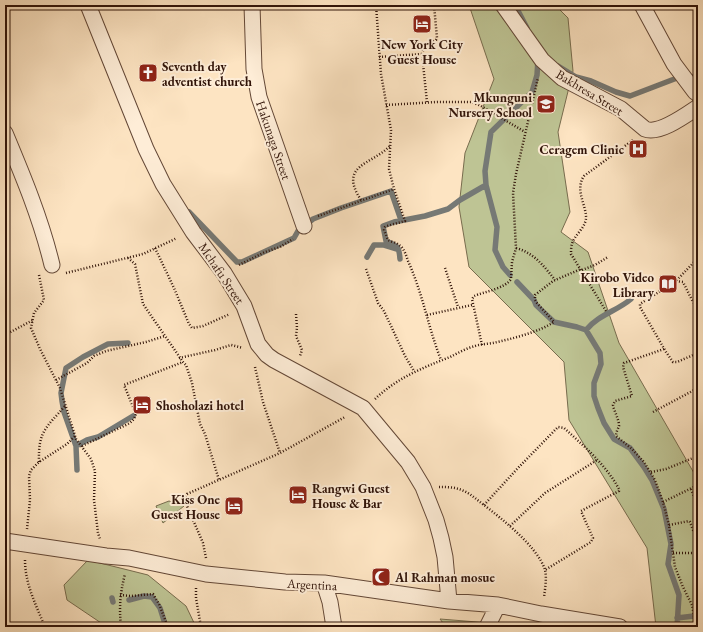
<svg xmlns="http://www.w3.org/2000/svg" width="703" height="632" viewBox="0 0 703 632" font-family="'EB Garamond',serif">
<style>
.green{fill:#bec494;stroke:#786c4e}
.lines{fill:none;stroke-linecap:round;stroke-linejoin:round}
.stream{stroke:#767975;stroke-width:5.5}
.street-casing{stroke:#644837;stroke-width:17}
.path{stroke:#311409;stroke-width:2.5;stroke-dasharray:1 2;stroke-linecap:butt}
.street{stroke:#feedd7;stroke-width:15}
.labels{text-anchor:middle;stroke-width:4;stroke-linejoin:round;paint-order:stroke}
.poi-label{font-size:13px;font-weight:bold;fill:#311409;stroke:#feedd7;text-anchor:start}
.street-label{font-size:13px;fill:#311409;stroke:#feedd7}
</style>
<rect width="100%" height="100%" fill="#fde4c2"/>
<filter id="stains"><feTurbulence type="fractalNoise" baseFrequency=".005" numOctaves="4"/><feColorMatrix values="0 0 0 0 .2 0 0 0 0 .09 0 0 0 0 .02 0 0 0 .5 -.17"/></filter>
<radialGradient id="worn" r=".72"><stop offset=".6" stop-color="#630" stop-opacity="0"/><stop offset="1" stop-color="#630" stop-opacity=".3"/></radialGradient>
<path class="green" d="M 469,5 L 555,5 L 568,18 L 573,71 L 558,132 L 570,212 L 561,232 L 588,252 L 619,343 L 698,480 L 698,627 L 656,627 L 647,548 L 569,420 L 564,362 L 469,267 L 459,207 L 465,153 L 494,79 Z
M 169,501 L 184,506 L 163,523 L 156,506 Z
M 88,560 L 148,575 L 186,606 L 196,627 L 107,627 L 67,600 L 64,585 Z
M 440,619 L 527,626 L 527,627 L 446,627 Z"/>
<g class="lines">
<path class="stream" d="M 515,5 L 527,28
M 558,66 L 576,77 L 591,81 L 616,92 L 630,96 L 677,78 L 690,78 L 698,75
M 189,212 L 237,262 L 242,262 L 294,238 L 298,231 L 313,219 L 341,208 L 391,191 L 401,220
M 367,257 L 374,245 L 384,245 L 397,249
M 400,259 C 399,246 398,246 386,241 L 383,226 L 394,222 L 425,216 L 448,209 L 460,200 L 486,185
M 510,275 L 503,267 L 495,250 L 497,227 L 486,185 L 485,171 L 491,132 L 532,92 L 537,75 L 538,59
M 517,282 L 534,300 L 536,305 L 554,322 L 577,327 L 586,330 L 600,353 L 601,364 L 594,383 L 594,396 L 598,408 L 604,423 L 614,439 L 630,448 L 644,467 L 652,480 L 664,509 L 671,544 L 668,564 L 679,595 L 677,627
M 586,330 C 598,315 617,311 631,299
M 76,446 L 87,440 L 98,437 L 133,416
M 77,470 L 76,446 L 64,412 L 62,401 L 61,393 L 66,368 L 83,357 L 108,344 L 128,343
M 112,598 L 113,602
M 129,600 L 144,596 L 152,597 L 160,608 L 166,627
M 677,618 L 694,616 L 698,617"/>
<g class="street-casing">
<path id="street" d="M 88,5 L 146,149 L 163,184 L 193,232 L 224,273 L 244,306 L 258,344 L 267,355 L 274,360 L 363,408 L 408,462 L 423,487 L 436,520 L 441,538 L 445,557 L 449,601
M 252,5 L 254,69 L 259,97 L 304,226
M 503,5 L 542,60 L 562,78 L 621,109 L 645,129 C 659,135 686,115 698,107
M 642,5 L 674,64 L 695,92 L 698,94
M 5,133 C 23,176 41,219 52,265
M 5,541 L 106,556 L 129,558 L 206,574 L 285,582 L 324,583 L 449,601 L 498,605 L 541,614 L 620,627
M 324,583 L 330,602 L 334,627
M 487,627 L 498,605"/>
</g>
<path class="path" d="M 376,5 L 381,74 L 391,130 L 389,169 L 394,189 L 405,221 L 387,226 L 385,227 L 384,230 L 388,240 C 391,242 396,242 399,245 C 404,248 406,255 408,261 C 423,294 428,327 441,360
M 379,57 L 422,54
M 427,102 L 422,54 C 424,45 428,44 436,40 L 437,38 L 434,5
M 386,105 L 437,102 L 472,102 L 481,106 L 525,132
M 361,200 C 338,165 371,165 390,146
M 318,216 L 394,189
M 155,248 L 174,288 L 189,324 L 192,328 L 203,326 L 230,314
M 516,248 C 534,253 544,266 555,280
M 128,258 L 135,264 L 143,304 L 183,362 L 186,365 L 192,383 L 200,424 L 205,434 L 219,480
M 698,258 L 676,281 L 640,304 L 640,307 L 666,352 L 673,362 L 677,362 L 698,353
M 239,265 L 265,252 L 280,247 L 293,239
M 445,268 L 458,307
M 366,269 L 378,303 L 384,311 L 405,356 L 414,371
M 582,270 L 595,265 L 608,257
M 66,273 L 143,254 L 177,238
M 39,275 L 44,300 L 34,313 L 31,328 L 40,349 L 60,388 L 76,439 L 91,459 L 95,471 L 94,500 L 98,533 L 100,539
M 676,281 L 683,282 L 693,302 L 698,307
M 606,311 L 571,254 C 571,251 571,247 572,244 C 574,235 587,227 586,216 C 585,203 575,189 584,176 L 633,140
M 296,314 L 297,328 L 296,336 L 302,350 L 300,356
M 427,315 L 472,305
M 5,335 L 33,320
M 482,345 L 472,299 L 474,296 C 484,292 506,288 511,279 L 512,262 L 516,248 L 513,193 L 516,174 L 538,78
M 664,349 L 624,363 L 623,367 L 632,396 L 615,401 L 613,405 C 614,411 619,419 619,426 C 618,429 616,432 616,436 L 632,449 L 644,462 L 655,480 L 663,502 L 669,525 L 675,567 L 683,587 L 692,605 L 695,621 L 697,627
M 179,358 L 215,350 L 231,345 L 243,348
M 255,367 L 263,402 L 280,453
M 56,380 L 87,363 L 94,356 L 106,351 L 146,342 L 165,336
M 375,399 C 397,378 422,368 450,357 C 458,353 467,348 475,346 C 481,344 487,344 493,343 C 511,339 539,332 554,322 L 537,303 L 535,300 L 535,295 L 553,281 L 581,269
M 653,412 L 698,388
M 82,446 L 130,423 L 134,419 L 136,414 L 124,385 L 183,362
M 39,462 C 38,431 46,428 65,406
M 651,472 L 666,469 L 698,456
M 439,487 C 447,487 456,487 464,491 C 471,494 477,500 484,505 C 502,519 538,547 545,570 C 547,578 545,589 544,597
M 691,489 L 698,507
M 663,502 L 698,485
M 484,505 L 517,469 L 558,427 L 564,428 C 584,446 606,465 619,489 L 619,491 L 581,511 L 593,538 L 591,542 L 545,570
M 669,525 L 689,521 L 690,522 L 693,530 L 698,531
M 510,526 L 545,493 L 597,460
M 27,529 L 30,500 L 29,476 L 31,470 L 39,462 L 67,444 L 75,436
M 673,553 L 698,553
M 206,558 L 203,543 L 184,499 L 187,494 L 280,453 L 345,417
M 25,560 C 25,584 36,605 45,627
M 196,588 L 196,598 L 201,627
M 120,595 L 131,596 L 153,594 L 159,604 L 168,627
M 121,627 C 119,606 120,594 125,574"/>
<use href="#street" class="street"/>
</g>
<defs>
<g id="hotel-square" transform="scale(1)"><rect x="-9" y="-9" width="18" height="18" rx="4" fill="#8f2418" stroke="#feedd7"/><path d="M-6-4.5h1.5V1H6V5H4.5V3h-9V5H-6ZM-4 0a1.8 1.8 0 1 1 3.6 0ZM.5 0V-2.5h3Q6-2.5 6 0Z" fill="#fff"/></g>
<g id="church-square" transform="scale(1)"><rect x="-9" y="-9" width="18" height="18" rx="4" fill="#8f2418" stroke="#feedd7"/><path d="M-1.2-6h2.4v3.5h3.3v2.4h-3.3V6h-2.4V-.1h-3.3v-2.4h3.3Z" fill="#fff"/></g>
<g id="school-square" transform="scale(1)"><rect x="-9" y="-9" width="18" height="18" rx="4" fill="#8f2418" stroke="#feedd7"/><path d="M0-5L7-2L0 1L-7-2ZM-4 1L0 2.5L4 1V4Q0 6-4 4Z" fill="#fff"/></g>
<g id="hospital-square" transform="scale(1)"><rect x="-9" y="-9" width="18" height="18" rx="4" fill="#8f2418" stroke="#feedd7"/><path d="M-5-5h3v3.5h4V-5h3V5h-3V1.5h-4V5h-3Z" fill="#fff"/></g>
<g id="library-square" transform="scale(1)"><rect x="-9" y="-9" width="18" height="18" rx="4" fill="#8f2418" stroke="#feedd7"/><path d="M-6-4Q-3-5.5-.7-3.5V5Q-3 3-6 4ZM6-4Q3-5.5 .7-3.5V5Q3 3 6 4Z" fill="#fff"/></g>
<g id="mosque-square" transform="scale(1)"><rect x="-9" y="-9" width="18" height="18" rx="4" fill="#8f2418" stroke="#feedd7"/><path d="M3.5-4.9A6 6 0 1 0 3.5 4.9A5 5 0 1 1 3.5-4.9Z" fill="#fff"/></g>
</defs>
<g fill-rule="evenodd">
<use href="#hotel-square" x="422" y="24"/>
<use href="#church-square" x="148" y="73"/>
<use href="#school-square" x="546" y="104"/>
<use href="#hospital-square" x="638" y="149"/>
<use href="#library-square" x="668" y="284"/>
<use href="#hotel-square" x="142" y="405"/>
<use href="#hotel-square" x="298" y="495"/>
<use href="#hotel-square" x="234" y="506"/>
<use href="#mosque-square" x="381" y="577"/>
</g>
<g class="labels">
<g class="poi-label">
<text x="422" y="49" text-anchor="middle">New York City<tspan x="422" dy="15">Guest House</tspan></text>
<text x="162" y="71">Seventh day<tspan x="162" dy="15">adventist church</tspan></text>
<text x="532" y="102" text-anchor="end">Mkunguni<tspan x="532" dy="15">Nursery School</tspan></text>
<text x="624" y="154" text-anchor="end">Ceragem Clinic</text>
<text x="654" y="282" text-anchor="end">Kirobo Video<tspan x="654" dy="15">Library</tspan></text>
<text x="156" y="410">Shosholazi hotel</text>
<text x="312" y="493">Rangwi Guest<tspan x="312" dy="15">House &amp; Bar</tspan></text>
<text x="220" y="504" text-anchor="end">Kiss One<tspan x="220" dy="15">Guest House</tspan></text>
<text x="395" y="582">Al Rahman mosue</text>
</g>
<g class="street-label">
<text transform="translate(590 92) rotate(31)" y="5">Bakhresa Street</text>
<text transform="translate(274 140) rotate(71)" y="5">Hakunaga Street</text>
<text transform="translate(222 273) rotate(56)" y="5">Mchafu Street</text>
<text transform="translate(312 584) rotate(3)" y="5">Argentina</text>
</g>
</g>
<rect width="703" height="632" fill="none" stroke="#fde4c2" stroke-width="20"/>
<rect x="6" y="6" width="691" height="620" fill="none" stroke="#311409" stroke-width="2"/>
<rect x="10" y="10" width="683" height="612" fill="none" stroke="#311409"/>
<rect width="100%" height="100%" filter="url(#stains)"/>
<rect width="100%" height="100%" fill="url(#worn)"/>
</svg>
